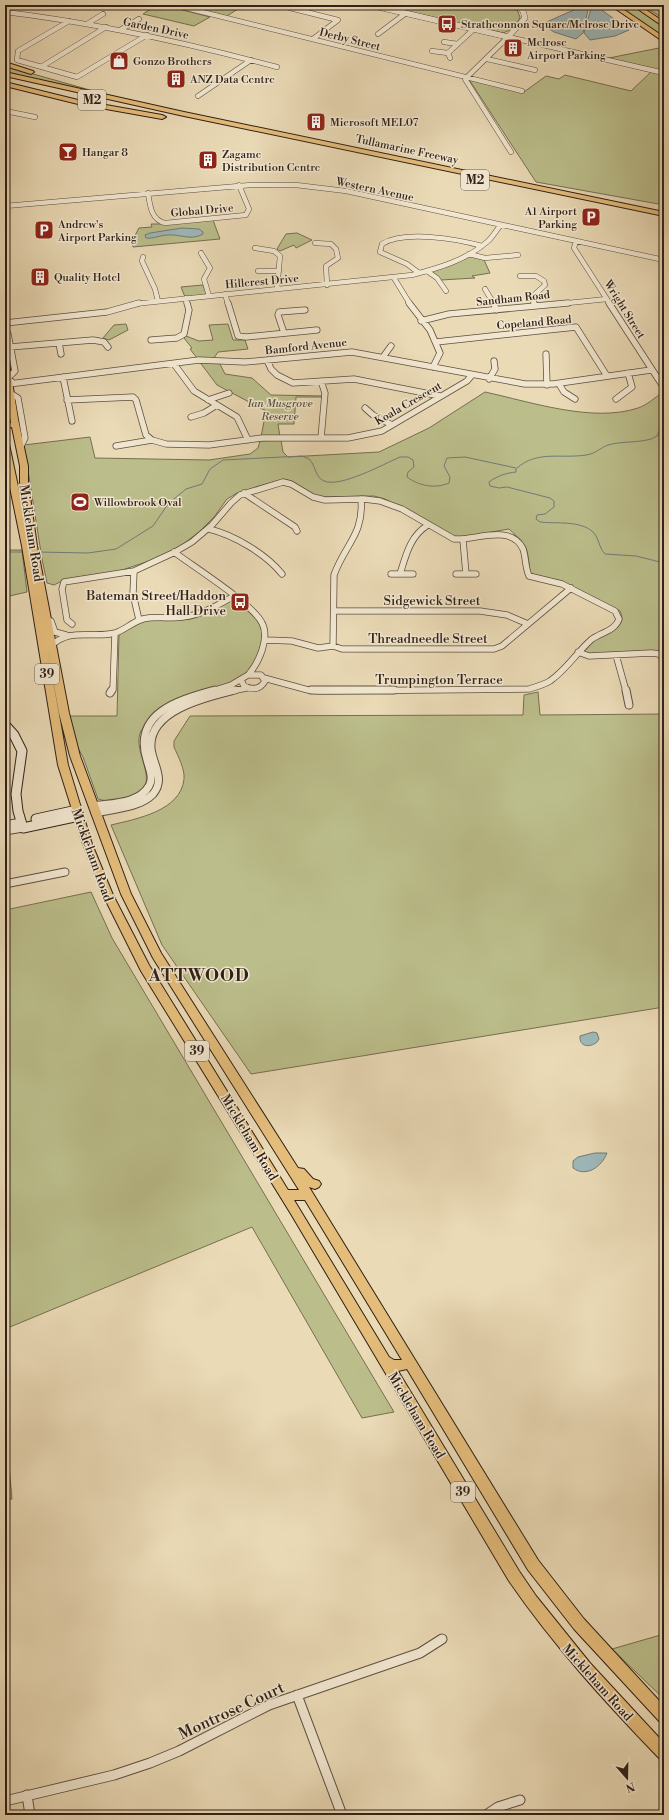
<svg xmlns="http://www.w3.org/2000/svg" width="669" height="1820" viewBox="0 0 669 1820" font-family="'Libre Bodoni',serif">
<style>
.green{fill:#bbbe8b;stroke:#766f51}
.water{fill:#9db8b9;stroke:#717b78}
.lines{fill:none;stroke-linecap:round;stroke-linejoin:round}
.stream{stroke:#717b78;stroke-width:1}
.street-far3-casing{stroke:#5e4e3f;stroke-width:5.5}
.street-far2-casing{stroke:#5e4e3f;stroke-width:7}
.street-far1-casing{stroke:#5e4e3f;stroke-width:9}
.street-casing{stroke:#5e4e3f;stroke-width:11}
.secondary-far1-casing{stroke:#302017;stroke-width:6}
.secondary-casing{stroke:#302017;stroke-width:11}
.primary-casing{stroke:#302017;stroke-width:2}
.highway-casing{stroke:#302017;stroke-width:2}
.street-far3{stroke:#f1e7d0;stroke-width:4.5}
.street-far2{stroke:#f1e7d0;stroke-width:5.5}
.street-far1{stroke:#f1e7d0;stroke-width:7}
.street{stroke:#f1e7d0;stroke-width:9}
.secondary-far1{stroke:#f1e7d0;stroke-width:5.5}
.secondary{stroke:#f1e7d0;stroke-width:9}
.primary{fill:#e5bd7b;fill-rule:evenodd}
.highway{fill:#e5bd7b;fill-rule:evenodd}
.labels{text-anchor:middle;stroke-width:3;stroke-linejoin:round;paint-order:stroke}
.far-poi-label{font-size:11px;fill:#302017;stroke:#f1e7d0;text-anchor:start}
.far-street-label{font-size:11px;fill:#302017;stroke:#f1e7d0}
.far-park-label{font-size:11px;font-style:italic;fill:#5a4f3a;stroke:#f1e7d0}
.shield{fill:#f1e7d0;stroke:#6a5c4e;stroke-width:1}
.shield-label{font-size:12px;font-weight:bold;fill:#302017}
.street-label{font-size:13px;fill:#302017;stroke:#f1e7d0}
.poi-label{font-size:13px;fill:#302017;stroke:#f1e7d0;text-anchor:end}
.near-street-label{font-size:16px;fill:#302017;stroke:#f1e7d0}
.district-label{font-size:17px;font-weight:bold;letter-spacing:1px;fill:#302017;stroke:#f1e7d0}
</style>
<rect width="100%" height="100%" fill="#eadab6"/>
<filter id="stains"><feTurbulence type="fractalNoise" baseFrequency=".005" numOctaves="4"/><feColorMatrix values="0 0 0 0 .2 0 0 0 0 .09 0 0 0 0 .02 0 0 0 .5 -.17"/></filter>
<radialGradient id="worn" r=".72"><stop offset=".6" stop-color="#630" stop-opacity="0"/><stop offset="1" stop-color="#630" stop-opacity=".3"/></radialGradient>
<path class="green" d="M 157,5 L 163,5 L 210,17 L 194,26 L 143,14 Z
M 180,5 L 244,5 L 227,16 Z
M 380,5 L 509,5 L 517,10 L 520,17 C 518,25 509,31 503,33 Z
M 615,5 L 632,5 L 664,27 L 664,38 Z
M 642,5 L 664,5 L 664,19 Z
M 664,47 L 664,71 L 603,57 L 609,58 Z
M 5,66 L 111,96 L 5,72 Z
M 651,72 L 664,75 L 664,205 L 536,182 L 470,81 L 472,79 L 524,92 L 546,76 L 559,79 L 565,75 L 631,91 Z
M 213,220 L 220,239 L 133,247 L 132,241 L 139,228 L 152,227 L 151,224 L 164,224 Z
M 297,233 L 312,240 L 296,248 L 294,245 L 280,251 L 277,249 L 286,234 Z
M 469,256 L 484,260 L 490,273 L 472,276 L 475,278 L 441,280 L 430,271 Z
M 203,285 L 206,293 L 203,295 L 185,297 L 181,287 Z
M 126,324 L 128,330 L 109,340 L 103,338 L 114,325 Z
M 228,324 L 233,340 L 245,340 L 248,349 L 218,352 L 214,358 L 197,358 L 190,349 L 192,348 L 184,338 L 186,336 L 199,341 L 213,340 L 209,325 Z
M 199,361 L 219,362 L 225,374 L 252,378 L 271,395 L 323,396 L 323,397 L 296,397 L 294,424 L 278,424 L 280,437 L 261,437 L 266,411 L 217,385 Z
M 664,391 L 664,655 L 586,654 L 584,651 C 589,647 593,641 598,637 C 608,630 628,629 620,611 L 562,581 L 533,575 L 530,572 C 527,545 528,547 509,529 L 456,538 L 385,499 L 374,496 L 321,497 L 305,492 L 292,481 L 283,479 L 237,493 L 227,499 L 214,517 L 199,532 L 178,548 L 158,558 L 119,571 L 66,579 L 54,585 L 47,583 L 42,559 L 24,445 L 90,437 L 95,458 L 209,460 L 250,454 L 258,448 L 260,441 L 281,440 L 283,452 L 288,457 L 379,452 L 429,428 L 485,392 C 531,402 593,423 638,408 C 647,405 656,397 664,391 Z
M 5,550 L 22,550 L 27,592 L 5,597 Z
M 233,598 C 249,610 268,624 261,646 C 259,652 253,665 249,670 C 246,674 241,676 237,679 C 209,698 157,699 141,731 C 131,750 160,781 138,793 C 134,795 130,798 124,798 C 115,800 106,802 98,799 L 83,757 L 74,741 L 69,716 L 117,716 L 119,635 L 131,626 L 140,622 L 150,620 L 183,619 Z
M 538,692 L 540,715 L 664,714 L 664,1007 L 251,1074 L 162,945 L 111,825 C 136,819 181,811 184,779 C 185,769 178,756 174,747 L 174,741 L 190,716 L 523,715 L 524,695 Z
M 91,892 L 112,938 L 394,1412 L 362,1418 L 252,1227 L 5,1329 L 5,910 Z
M 5,1420 L 12,1499 L 5,1500 Z
M 664,1634 L 664,1699 L 612,1649 Z"/>
<path class="water" d="M 585,5 L 589,5 L 583,33 L 576,39 L 554,32 L 542,24 Z
M 592,5 L 595,5 L 629,30 L 615,36 L 590,40 L 584,33 Z
M 182,228 L 199,229 L 203,232 L 203,234 C 191,241 180,234 168,235 C 160,235 154,239 146,238 L 145,235 L 150,233 Z
M 593,1032 L 597,1033 L 599,1039 L 597,1042 C 590,1048 579,1047 580,1036 Z
M 595,1153 L 607,1153 C 602,1166 587,1178 573,1168 L 573,1161 L 578,1157 Z"/>
<g class="lines">
<path class="stream" d="M 517,468 C 537,450 561,459 586,455 C 595,454 600,448 608,445 C 622,441 637,443 651,439 L 657,436 L 664,419
M 5,552 L 23,552
M 37,552 L 88,553 L 116,549 L 153,526 L 168,504 L 186,489 L 202,484 L 210,469 L 223,460 L 302,456 C 304,457 308,458 310,460 C 316,467 315,477 324,481 C 340,488 384,464 400,457 L 408,457 L 413,460 L 414,467 L 408,472 L 407,477 C 419,486 435,489 449,483 L 450,477 L 444,466 L 447,458 L 465,457 L 516,468 L 516,472 C 506,473 497,476 489,482 L 490,486 L 499,488 L 507,487 L 550,498 L 554,501 L 554,507 L 545,514 L 537,515 L 536,519 L 540,522 C 556,524 580,520 593,532 C 599,538 599,548 605,554 L 636,556 L 664,563"/>
<g class="street-far3-casing">
<path id="street-far3" d="M 174,5 L 522,91
M 290,5 L 288,6 L 290,8 L 338,20 L 313,39
M 5,12 C 97,23 187,43 277,67
M 69,21 L 18,51 L 17,60 L 77,77 L 147,35
M 87,24 L 103,14
M 120,30 L 139,19
M 378,34 L 406,13
M 444,42 L 458,44
M 432,51 L 448,53
M 450,58 L 448,53 L 474,29
M 487,59 L 535,70
M 41,67 L 106,27
M 198,96 L 251,60
M 5,111 L 35,117
M 511,152 L 465,79 L 508,37 L 664,73
M 148,193 C 150,205 151,220 165,223 L 246,215 L 249,209 L 239,185
M 5,206 L 251,185 L 296,185 L 346,191 L 664,260
M 576,241 L 574,248 L 610,304
M 315,243 L 331,244 L 336,249 L 338,258 L 326,266 L 327,285
M 255,248 L 274,251 L 280,256 L 277,289
M 201,253 L 210,268 L 204,279 L 209,296
M 469,254 L 485,258 L 518,255
M 143,257 L 142,261 L 155,289 L 158,301
M 258,271 L 279,271
M 427,271 L 437,278 L 446,291
M 419,273 L 407,264 L 380,252 L 382,244 C 405,230 457,239 482,246
M 520,276 L 536,276 L 544,281 L 545,285 L 533,296 L 534,304
M 394,278 L 410,304
M 485,289 L 494,304
M 225,294 L 228,304
M 186,298 L 187,304
M 134,304 L 412,275 C 439,268 466,260 487,242 C 493,237 496,230 501,225
M 558,304 L 607,299"/>
</g>
<g class="street-far2-casing">
<path id="street-far2" d="M 228,303 L 238,336 L 246,337 L 317,330
M 409,303 L 430,330 L 440,353 L 433,367
M 493,303 L 497,310
M 534,303 L 535,306
M 609,303 L 664,388
M 5,312 L 5,314
M 421,321 L 449,314 L 568,303
M 5,323 L 107,312 L 139,303
M 5,332 L 8,334 L 15,371 L 8,378 L 11,381
M 284,333 L 278,315 L 279,312 L 305,310
M 151,340 L 177,338 L 184,334 L 189,310 L 187,303
M 436,342 L 576,327 L 607,376
M 59,343 L 61,354
M 10,347 L 93,340 L 104,342 L 108,347
M 546,354 L 547,385
M 383,357 L 391,346
M 267,360 L 271,369 L 277,375 L 293,383 L 354,379 L 440,396
M 174,364 L 194,391 L 237,417 L 248,440
M 63,377 L 72,421
M 489,379 L 495,369 L 494,361
M 321,381 L 325,393 L 321,438
M 9,384 L 199,360 L 245,362 L 352,352 L 525,384 L 553,384 L 651,370
M 559,384 L 564,392 L 575,399
M 10,393 L 18,398 L 25,438 L 21,446
M 616,399 L 632,387 L 628,373
M 67,400 L 133,397 L 136,400 L 146,435 L 152,440 L 166,444 L 209,445 L 262,438 L 348,438 L 382,431 L 467,381 L 472,375
M 208,400 L 229,393
M 365,408 L 373,415 L 392,425
M 191,417 L 204,413 L 217,405
M 116,446 L 152,440
M 244,493 L 295,527 L 297,531
M 209,529 C 234,535 266,554 282,574
M 463,540 L 466,574
M 174,552 C 194,567 253,604 262,623 C 270,638 259,662 249,674
M 391,574 L 413,574
M 400,574 C 406,555 410,536 428,525
M 456,574 L 476,574
M 334,611 L 480,611 L 507,615 L 528,624
M 139,620 L 133,594 L 134,571 L 175,552 L 192,542 L 212,525 L 231,503 L 240,495 L 283,482 L 291,484 L 313,497 L 325,500 L 364,499 L 380,501 L 402,509 L 454,539 C 474,541 511,523 523,549 C 526,558 525,567 529,576 L 562,584 L 615,611 L 619,619 C 615,631 602,632 592,639 C 577,652 566,670 550,681 C 543,685 536,687 529,689 L 320,691 L 308,690 L 264,678
M 51,621 L 55,632 L 66,635
M 72,624 L 67,620 L 62,589 L 64,582 L 134,571
M 266,640 L 292,641 L 318,648 L 333,646
M 51,646 C 70,627 92,639 115,633 C 125,630 132,622 143,619 C 156,616 170,619 183,617 C 201,615 218,605 234,596
M 333,646 L 342,649 L 494,649 L 502,646 L 571,588
M 333,646 L 334,575 C 345,544 364,535 361,499
M 578,652 L 589,656 L 652,653 L 659,654 L 664,659
M 616,655 L 626,691
M 111,691 L 113,689 L 115,633
M 212,691 L 231,685 L 248,675 L 261,675 L 265,681 C 260,690 252,690 244,686 L 241,680
M 231,691 L 247,688"/>
</g>
<g class="street-far1-casing">
<path id="street-far1" d="M 311,690 L 394,690
M 626,690 L 629,705
M 110,693 L 112,690
M 93,806 C 111,803 139,804 149,786 C 154,778 149,768 147,760 C 132,712 180,700 215,690
M 95,813 C 112,809 140,808 153,794 C 166,779 152,763 151,748 C 148,710 207,697 235,690
M 5,825 L 21,822
M 5,831 L 23,828
M 5,884 L 65,872"/>
</g>
<g class="street-casing">
<path id="street" d="M 297,1695 L 342,1815
M 27,1795 L 30,1815
M 5,1801 L 114,1775 L 150,1763 L 179,1751 L 269,1705 L 420,1653 L 442,1639
M 486,1815 L 498,1807 L 520,1800"/>
</g>
<g class="secondary-far1-casing">
<path id="secondary-far1" d="M 370,5 L 508,37
M 508,37 L 525,18 L 523,11 L 516,5"/>
</g>
<g class="secondary-casing">
<path id="secondary" d="M 5,725 L 14,735 L 22,751 L 16,794 L 18,811 L 23,828 L 79,816
M 36,819 L 77,810"/>
</g>
<g class="primary-casing">
<path id="primary" d="M 610,5 L 617,5 L 664,37 L 664,42 Z
M 632,5 L 639,5 L 664,22 L 664,27 Z
M 5,361 L 9,363 L 18,419 L 28,466 L 28,482 L 37,546 L 69,713 L 80,756 L 131,894 L 161,953 L 298,1168 L 304,1169 L 313,1179 L 319,1181 L 321,1184 L 319,1187 L 315,1189 L 309,1187 L 538,1560 L 584,1619 L 664,1706 L 664,1723 L 659,1721 L 574,1629 L 528,1570 L 407,1369 L 398,1371 L 519,1571 L 536,1596 L 590,1663 L 664,1743 L 664,1760 L 659,1758 C 605,1702 553,1645 509,1581 L 291,1214 L 141,971 L 103,895 L 83,844 L 58,765 L 22,546 L 5,463 L 5,442 L 9,444 L 27,529 L 20,482 L 20,466 L 12,427 L 5,428 L 5,424 L 11,423 L 5,386 ZM 47,647 L 59,713 L 70,756 L 121,894 L 153,958 L 299,1190 L 288,1190 L 149,965 L 113,895 L 92,844 L 68,765 ZM 294,1200 L 305,1200 L 402,1360 L 394,1360 L 389,1357 Z"/>
</g>
<g class="highway-casing">
<path id="highway" d="M 5,62 L 33,71 L 34,72 L 31,74 L 5,66 Z
M 5,72 L 184,112 L 664,212 L 664,216 L 184,116 L 5,76 Z
M 5,82 L 78,100 L 162,115 L 166,117 L 162,119 L 78,104 L 5,86 Z"/>
</g>
<use href="#street-far3" class="street-far3"/>
<use href="#street-far2" class="street-far2"/>
<use href="#street-far1" class="street-far1"/>
<use href="#street" class="street"/>
<use href="#secondary-far1" class="secondary-far1"/>
<use href="#secondary" class="secondary"/>
<use href="#primary" class="primary"/>
<use href="#highway" class="highway"/>
</g>
<defs>
<g id="bus-square" transform="scale(1)"><rect x="-9" y="-9" width="18" height="18" rx="4" fill="#8f2418" stroke="#f1e7d0"/><path d="M-5-6H5V4H4V6H2V4H-2V6H-4V4H-5ZM-3.5-4V0h7V-4ZM-3.5 1.2v1.5H-2V1.2ZM2 1.2v1.5H3.5V1.2Z" fill="#fff"/></g>
<g id="building-square" transform="scale(1)"><rect x="-9" y="-9" width="18" height="18" rx="4" fill="#8f2418" stroke="#f1e7d0"/><path d="M-4-6H4V6H1V3H-1V6H-4ZM-2.5-4.3h1.7v1.8h-1.7ZM.8-4.3h1.7v1.8H.8ZM-2.5-1h1.7V.8h-1.7ZM.8-1h1.7V.8H.8Z" fill="#fff"/></g>
<g id="shop-square" transform="scale(1)"><rect x="-9" y="-9" width="18" height="18" rx="4" fill="#8f2418" stroke="#f1e7d0"/><path d="M-5-2.5h2.3a2.7 3.5 0 0 1 5.4 0H5L5.5 6h-11ZM-1.5-2.5h3a1.5 2.3 0 0 0-3 0Z" fill="#fff"/></g>
<g id="bar-square" transform="scale(1)"><rect x="-9" y="-9" width="18" height="18" rx="4" fill="#8f2418" stroke="#f1e7d0"/><path d="M-6-5H6L.8 .8V4.5H3.5V6h-7V4.5H-.8V.8Z" fill="#fff"/></g>
<g id="parking-square" transform="scale(1)"><rect x="-9" y="-9" width="18" height="18" rx="4" fill="#8f2418" stroke="#f1e7d0"/><path d="M-3.5-5.5H1a3.5 3.5 0 0 1 0 7H-1V5.5H-3.5ZM-1-3.4V-.6H.8a1.4 1.4 0 0 0 0-2.8Z" fill="#fff"/></g>
<g id="stadium-square" transform="scale(1)"><rect x="-9" y="-9" width="18" height="18" rx="4" fill="#8f2418" stroke="#f1e7d0"/><path d="M0-5a6.5 5 0 1 0 0 10a6.5 5 0 1 0 0-10ZM-3.5-1.8h7v3.6h-7Z" fill="#fff"/></g>
</defs>
<g fill-rule="evenodd">
<use href="#bus-square" x="447" y="24"/>
<use href="#building-square" x="513" y="48"/>
<use href="#shop-square" x="119" y="61"/>
<use href="#building-square" x="176" y="79"/>
<use href="#building-square" x="316" y="122"/>
<use href="#bar-square" x="68" y="152"/>
<use href="#building-square" x="208" y="160"/>
<use href="#parking-square" x="591" y="217"/>
<use href="#parking-square" x="44" y="230"/>
<use href="#building-square" x="40" y="277"/>
<use href="#stadium-square" x="80" y="502"/>
<use href="#bus-square" x="240" y="602"/>
</g>
<g class="labels">
<g class="far-poi-label">
<text x="461" y="28">Strathconnon Square/Melrose Drive</text>
<text x="527" y="46">Melrose<tspan x="527" dy="13">Airport Parking</tspan></text>
<text x="133" y="65">Gonzo Brothers</text>
<text x="190" y="83">ANZ Data Centre</text>
<text x="330" y="126">Microsoft MEL07</text>
<text x="82" y="156">Hangar 8</text>
<text x="222" y="158">Zagame<tspan x="222" dy="13">Distribution Centre</tspan></text>
<text x="577" y="215" text-anchor="end">A1 Airport<tspan x="577" dy="13">Parking</tspan></text>
<text x="58" y="228">Andrew's<tspan x="58" dy="13">Airport Parking</tspan></text>
<text x="54" y="281">Quality Hotel</text>
<text x="94" y="506">Willowbrook Oval</text>
</g>
<g class="far-street-label">
<text transform="translate(156 28) rotate(12)" y="4">Garden Drive</text>
<text transform="translate(350 39) rotate(14)" y="4">Derby Street</text>
<text transform="translate(407 149) rotate(12)" y="4">Tullamarine Freeway</text>
<text transform="translate(375 189) rotate(12)" y="4">Western Avenue</text>
<text transform="translate(202 210) rotate(-5)" y="4">Global Drive</text>
<text transform="translate(262 281) rotate(-5)" y="4">Hillcrest Drive</text>
<text transform="translate(513 298) rotate(-6)" y="4">Sandham Road</text>
<text transform="translate(625 309) rotate(58)" y="4">Wright Street</text>
<text transform="translate(534 322) rotate(-5)" y="4">Copeland Road</text>
<text transform="translate(306 346) rotate(-6)" y="4">Bamford Avenue</text>
<text transform="translate(408 403) rotate(-30)" y="4">Koala Crescent</text>
</g>
<g class="far-park-label">
<text x="280" y="407">Ian Musgrove<tspan x="280" dy="13">Reserve</tspan></text>
</g>
<g class="shield">
<rect x="78" y="90" width="28" height="20" rx="3"/>
<rect x="461" y="170" width="28" height="20" rx="3"/>
<rect x="35" y="664" width="24" height="20" rx="3"/>
<rect x="185" y="1041" width="24" height="20" rx="3"/>
<rect x="451" y="1482" width="24" height="20" rx="3"/>
</g>
<g class="shield-label">
<text x="92" y="104">M2</text>
<text x="475" y="184">M2</text>
<text x="47" y="678">39</text>
<text x="197" y="1055">39</text>
<text x="463" y="1496">39</text>
</g>
<g class="street-label">
<text transform="translate(32 533) rotate(81)" y="5">Mickleham Road</text>
<text x="432" y="605">Sidgewick Street</text>
<text x="428" y="643">Threadneedle Street</text>
<text x="439" y="684">Trumpington Terrace</text>
<text transform="translate(93 855) rotate(70)" y="5">Mickleham Road</text>
<text transform="translate(250 1137) rotate(59)" y="5">Mickleham Road</text>
<text transform="translate(417 1415) rotate(59)" y="5">Mickleham Road</text>
<text transform="translate(598 1682) rotate(48)" y="5">Mickleham Road</text>
</g>
<g class="poi-label">
<text x="226" y="600">Bateman Street/Haddon<tspan x="226" dy="15">Hall Drive</tspan></text>
</g>
<g class="near-street-label">
<text transform="translate(231 1710) rotate(-25)" y="6">Montrose Court</text>
</g>
<g class="district-label">
<text x="199" y="981">ATTWOOD</text>
</g>
</g>
<rect width="669" height="1820" fill="none" stroke="#eadab6" stroke-width="20"/>
<rect x="6" y="6" width="657" height="1808" fill="none" stroke="#302017" stroke-width="2"/>
<rect x="10" y="10" width="649" height="1800" fill="none" stroke="#302017"/>
<g transform="translate(627 1778) rotate(160)" stroke="#f1e7d0" stroke-width="3" paint-order="stroke">
<path d="M0-3L7 15L0 10L-7 15Z" fill="#302017"/>
<text y="-6" font-size="11" font-weight="bold" text-anchor="middle" fill="#302017">N</text>
</g>
<rect width="100%" height="100%" filter="url(#stains)"/>
<rect width="100%" height="100%" fill="url(#worn)"/>
</svg>
